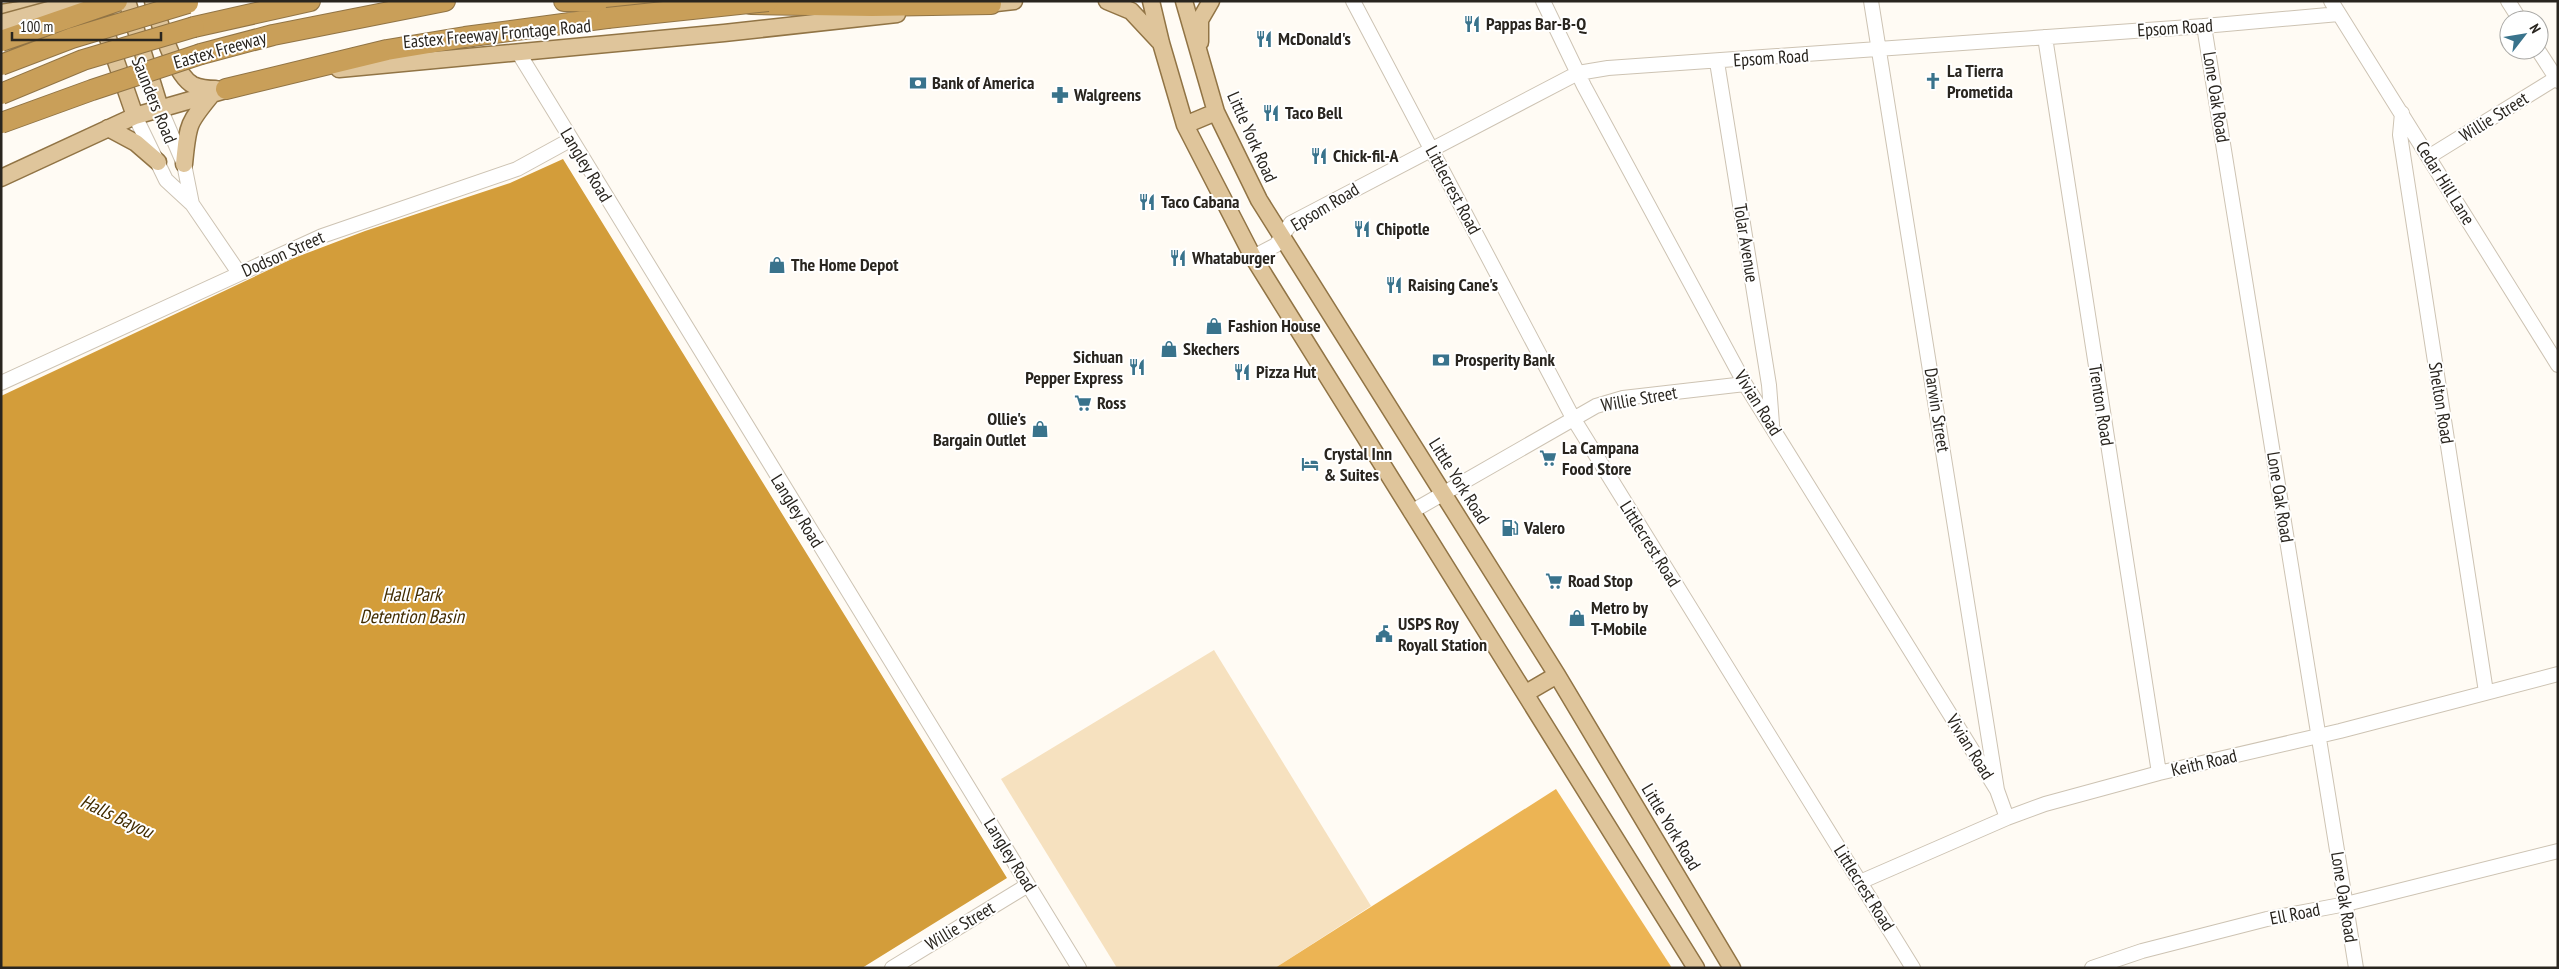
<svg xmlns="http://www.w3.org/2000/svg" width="2559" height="969" viewBox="0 0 2559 969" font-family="'PT Sans Narrow',sans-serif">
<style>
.green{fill:#f6e1bf}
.forest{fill:#ecb454}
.water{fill:#d39d3a}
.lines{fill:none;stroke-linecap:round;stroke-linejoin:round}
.minor-casing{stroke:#cdc3b3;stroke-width:16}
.major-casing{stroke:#917445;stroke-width:19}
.highway-casing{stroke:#917445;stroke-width:22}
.minor{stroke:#fff;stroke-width:14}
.major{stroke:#dfc59b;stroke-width:16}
.highway{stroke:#c99f59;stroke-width:20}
.major-bridge-casing{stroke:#917445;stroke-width:19;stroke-linecap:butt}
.highway-bridge-casing{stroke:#917445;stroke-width:22;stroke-linecap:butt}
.major-bridge{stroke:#dfc59b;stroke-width:16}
.highway-bridge{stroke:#c99f59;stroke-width:20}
.labels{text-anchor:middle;stroke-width:4;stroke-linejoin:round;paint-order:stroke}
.poi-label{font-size:18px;font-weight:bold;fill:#29251f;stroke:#fff;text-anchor:start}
.street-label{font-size:18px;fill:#29251f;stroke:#fff}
.water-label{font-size:19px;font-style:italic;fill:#422c01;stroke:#fff}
</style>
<rect width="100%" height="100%" fill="#fffbf4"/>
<path class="green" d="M 1214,650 L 1371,906 L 1275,968 L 1117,968 L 1001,779 Z"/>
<path class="forest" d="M 1556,789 L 1672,968 L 1275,968 Z"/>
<path class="water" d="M 563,159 L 1007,878 L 862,968 L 1,968 L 1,396 L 294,258 L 365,231 L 510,183 Z"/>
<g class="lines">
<g class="minor-casing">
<path id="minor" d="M 1353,1 L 1573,418 L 1913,968
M 1543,1 L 1584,86 L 1745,384 L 1997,790
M 1871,1 L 1997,790 L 2007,818
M 2331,1 L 2558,365
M 2508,1 L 2520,20
M 2204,26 L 2356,968
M 2045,37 L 2159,773
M 2538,50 L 2558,81
M 518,52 L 1079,968
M 1717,62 L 1769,385 L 1772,424
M 160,108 L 184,164 L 192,204
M 2402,113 L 2400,135 L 2486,692
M 135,116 L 166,180 L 192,204 L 239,273
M 2430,156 L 2558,77
M 1253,257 L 1276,245 L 1291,223 L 1578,73 L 1608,68 L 2204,26 L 2339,14
M 1,383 L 322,236 L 517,169 L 570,140
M 1411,512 L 1596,406 L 1623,398 L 1745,384
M 1860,882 L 2007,818 L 2045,804 L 2159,773 L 2340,731 L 2558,674
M 892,968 L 1028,885
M 2092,968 L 2142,951 L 2267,919 L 2346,904 L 2558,851"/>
</g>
<g class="major-casing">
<path id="major" d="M 95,1 L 135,116
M 127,1 L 160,108
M 153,1 C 159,22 174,75 193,85 C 200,88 208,89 216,89
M 1107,1 L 1131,11 L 1159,41
M 1151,1 L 1161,43 L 1185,125 L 1253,257 L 1696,968
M 1184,1 L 1216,112 L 1259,200 L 1557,675 L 1732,968
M 978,5 L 1014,1
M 1,13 L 39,7
M 1200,42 L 1200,20 L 1211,1
M 339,69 L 724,33 L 897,14
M 1185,125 L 1216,112
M 108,128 L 136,143 L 158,162
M 184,164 C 188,124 187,124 213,93
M 1,178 L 135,116 L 236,87
M 1526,693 L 1557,675"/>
</g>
<g class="highway-casing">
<path id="highway" d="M 564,1 L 684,3
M 751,4 L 872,6 L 991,4
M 194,27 L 310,1
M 201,54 L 273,35 L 445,1
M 226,89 L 387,50 L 465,37 L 607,18"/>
</g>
<use href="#minor" class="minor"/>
<use href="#major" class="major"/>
<use href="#highway" class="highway"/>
<g class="major-bridge-casing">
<path id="major-bridge" d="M 1,23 L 82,1"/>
</g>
<g class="highway-bridge-casing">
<path id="highway-bridge" d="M 607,18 L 768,1
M 1,41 L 117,1
M 1,65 L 72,38 L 188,3
M 1,94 L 83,60 L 194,27
M 1,123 L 92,90 L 201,54"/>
</g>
<use href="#major-bridge" class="major-bridge"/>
<use href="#highway-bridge" class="highway-bridge"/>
</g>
<defs>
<g id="restaurant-bare" transform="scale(1.35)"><path d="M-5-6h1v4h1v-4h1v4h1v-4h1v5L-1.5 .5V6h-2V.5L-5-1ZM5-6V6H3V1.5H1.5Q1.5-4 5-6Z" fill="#39738c" stroke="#fff" stroke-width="2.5" paint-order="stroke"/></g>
<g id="church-bare" transform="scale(1.35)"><path d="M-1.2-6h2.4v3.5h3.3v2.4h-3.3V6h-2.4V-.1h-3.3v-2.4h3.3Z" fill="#39738c" stroke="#fff" stroke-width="2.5" paint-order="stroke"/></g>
<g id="bank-bare" transform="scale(1.35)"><path d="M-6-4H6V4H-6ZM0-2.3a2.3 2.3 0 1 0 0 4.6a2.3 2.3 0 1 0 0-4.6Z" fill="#39738c" stroke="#fff" stroke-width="2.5" paint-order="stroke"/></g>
<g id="pharmacy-bare" transform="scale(1.35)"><path d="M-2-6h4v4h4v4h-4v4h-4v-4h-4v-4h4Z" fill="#39738c" stroke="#fff" stroke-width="2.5" paint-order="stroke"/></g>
<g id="shop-bare" transform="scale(1.35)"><path d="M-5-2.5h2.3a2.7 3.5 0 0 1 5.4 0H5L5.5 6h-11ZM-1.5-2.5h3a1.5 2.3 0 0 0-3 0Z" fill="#39738c" stroke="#fff" stroke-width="2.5" paint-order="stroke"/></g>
<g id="supermarket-bare" transform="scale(1.35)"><path d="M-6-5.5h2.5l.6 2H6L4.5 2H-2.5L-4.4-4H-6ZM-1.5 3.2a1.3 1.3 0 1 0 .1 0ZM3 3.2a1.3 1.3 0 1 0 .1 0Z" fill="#39738c" stroke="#fff" stroke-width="2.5" paint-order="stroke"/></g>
<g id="hotel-bare" transform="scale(1.35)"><path d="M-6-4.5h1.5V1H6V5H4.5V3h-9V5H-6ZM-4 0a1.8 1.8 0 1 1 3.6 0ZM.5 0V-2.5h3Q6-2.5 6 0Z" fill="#39738c" stroke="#fff" stroke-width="2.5" paint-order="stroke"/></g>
<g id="fuel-bare" transform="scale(1.35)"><path d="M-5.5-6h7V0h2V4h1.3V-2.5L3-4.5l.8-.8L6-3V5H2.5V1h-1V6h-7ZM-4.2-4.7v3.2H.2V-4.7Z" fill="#39738c" stroke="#fff" stroke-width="2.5" paint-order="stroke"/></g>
<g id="civic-bare" transform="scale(1.35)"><path d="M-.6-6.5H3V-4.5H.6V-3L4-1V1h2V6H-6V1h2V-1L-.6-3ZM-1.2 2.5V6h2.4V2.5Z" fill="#39738c" stroke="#fff" stroke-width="2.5" paint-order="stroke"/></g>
</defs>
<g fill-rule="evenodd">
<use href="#restaurant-bare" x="1472" y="24"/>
<use href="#restaurant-bare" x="1264" y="39"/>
<use href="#church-bare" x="1933" y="81"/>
<use href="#bank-bare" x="918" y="83"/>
<use href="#pharmacy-bare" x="1060" y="95"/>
<use href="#restaurant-bare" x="1271" y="113"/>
<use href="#restaurant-bare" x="1319" y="156"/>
<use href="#restaurant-bare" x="1147" y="202"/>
<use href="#restaurant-bare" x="1362" y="229"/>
<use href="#restaurant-bare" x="1178" y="258"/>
<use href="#shop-bare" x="777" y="265"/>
<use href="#restaurant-bare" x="1394" y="285"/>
<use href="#shop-bare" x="1214" y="326"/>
<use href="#shop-bare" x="1169" y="349"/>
<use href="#bank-bare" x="1441" y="360"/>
<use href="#restaurant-bare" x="1137" y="367"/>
<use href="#restaurant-bare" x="1242" y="372"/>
<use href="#supermarket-bare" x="1083" y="403"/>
<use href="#shop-bare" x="1040" y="429"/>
<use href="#supermarket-bare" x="1548" y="458"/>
<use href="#hotel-bare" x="1310" y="464"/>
<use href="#fuel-bare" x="1510" y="528"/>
<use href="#supermarket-bare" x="1554" y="581"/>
<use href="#shop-bare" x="1577" y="618"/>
<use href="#civic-bare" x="1384" y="634"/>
</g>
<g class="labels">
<g class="poi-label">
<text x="1486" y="30">Pappas Bar-B-Q</text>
<text x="1278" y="45">McDonald's</text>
<text x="1947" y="77">La Tierra<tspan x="1947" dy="21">Prometida</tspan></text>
<text x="932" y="89">Bank of America</text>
<text x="1074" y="101">Walgreens</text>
<text x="1285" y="119">Taco Bell</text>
<text x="1333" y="162">Chick-fil-A</text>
<text x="1161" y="208">Taco Cabana</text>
<text x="1376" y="235">Chipotle</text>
<text x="1192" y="264">Whataburger</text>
<text x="791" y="271">The Home Depot</text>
<text x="1408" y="291">Raising Cane's</text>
<text x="1228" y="332">Fashion House</text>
<text x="1183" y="355">Skechers</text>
<text x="1123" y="363" text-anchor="end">Sichuan<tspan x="1123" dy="21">Pepper Express</tspan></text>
<text x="1455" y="366">Prosperity Bank</text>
<text x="1256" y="378">Pizza Hut</text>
<text x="1097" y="409">Ross</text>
<text x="1026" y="425" text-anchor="end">Ollie's<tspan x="1026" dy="21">Bargain Outlet</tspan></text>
<text x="1562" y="454">La Campana<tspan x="1562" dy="21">Food Store</tspan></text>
<text x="1324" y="460">Crystal Inn<tspan x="1324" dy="21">&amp; Suites</tspan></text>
<text x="1524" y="534">Valero</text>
<text x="1568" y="587">Road Stop</text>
<text x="1591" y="614">Metro by<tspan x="1591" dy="21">T-Mobile</tspan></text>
<text x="1398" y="630">USPS Roy<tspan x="1398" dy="21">Royall Station</tspan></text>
</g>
<g class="street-label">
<text transform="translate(2175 28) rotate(-4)" y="6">Epsom Road</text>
<text transform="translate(497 34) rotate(-5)" y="6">Eastex Freeway Frontage Road</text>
<text transform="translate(220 50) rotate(-16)" y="6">Eastex Freeway</text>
<text transform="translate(1771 58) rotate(-4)" y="6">Epsom Road</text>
<text transform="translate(2216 97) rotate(81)" y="6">Lone Oak Road</text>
<text transform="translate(154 100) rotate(68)" y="6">Saunders Road</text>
<text transform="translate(2494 117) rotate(-32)" y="6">Willie Street</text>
<text transform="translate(1252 137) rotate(66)" y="6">Little York Road</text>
<text transform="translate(586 165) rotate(59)" y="6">Langley Road</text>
<text transform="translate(2445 183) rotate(58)" y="6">Cedar Hill Lane</text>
<text transform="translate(1453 190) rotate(62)" y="6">Littlecrest Road</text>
<text transform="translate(1325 207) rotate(-31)" y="6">Epsom Road</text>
<text transform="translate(1746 243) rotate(81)" y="6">Tolar Avenue</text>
<text transform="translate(283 254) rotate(-24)" y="6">Dodson Street</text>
<text transform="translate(1639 399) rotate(-10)" y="6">Willie Street</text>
<text transform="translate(1758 403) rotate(58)" y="6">Vivian Road</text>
<text transform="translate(2441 403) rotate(81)" y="6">Shelton Road</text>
<text transform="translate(2101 405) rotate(81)" y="6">Trenton Road</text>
<text transform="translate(1937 410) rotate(81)" y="6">Darwin Street</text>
<text transform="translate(1459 481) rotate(58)" y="6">Little York Road</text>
<text transform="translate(2280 497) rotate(81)" y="6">Lone Oak Road</text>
<text transform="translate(797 511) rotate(58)" y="6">Langley Road</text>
<text transform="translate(1650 544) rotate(58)" y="6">Littlecrest Road</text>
<text transform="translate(1970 747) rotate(58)" y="6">Vivian Road</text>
<text transform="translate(2204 763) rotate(-13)" y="6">Keith Road</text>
<text transform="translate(1671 827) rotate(59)" y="6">Little York Road</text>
<text transform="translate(1010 855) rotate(58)" y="6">Langley Road</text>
<text transform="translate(1864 888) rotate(58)" y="6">Littlecrest Road</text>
<text transform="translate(2344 897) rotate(81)" y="6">Lone Oak Road</text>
<text transform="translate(2295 914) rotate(-11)" y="6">Ell Road</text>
<text transform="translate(960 926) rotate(-31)" y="6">Willie Street</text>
</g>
<g class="water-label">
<text x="412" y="601">Hall Park<tspan x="412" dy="22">Detention Basin</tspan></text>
<text transform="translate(117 816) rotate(25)" y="7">Halls Bayou</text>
</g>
</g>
<rect width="2559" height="969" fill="none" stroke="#29251f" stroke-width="5"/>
<g transform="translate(2524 35) rotate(59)"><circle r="24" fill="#ffffff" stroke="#a9a8a5"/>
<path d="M0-4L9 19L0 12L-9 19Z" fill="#39738c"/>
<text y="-8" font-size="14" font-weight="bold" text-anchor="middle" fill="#29251f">N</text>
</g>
<path d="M12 32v8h149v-8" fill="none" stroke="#29251f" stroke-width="2.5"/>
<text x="20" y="32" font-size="15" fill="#29251f" stroke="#ffffff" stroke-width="4" paint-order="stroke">100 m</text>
</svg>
